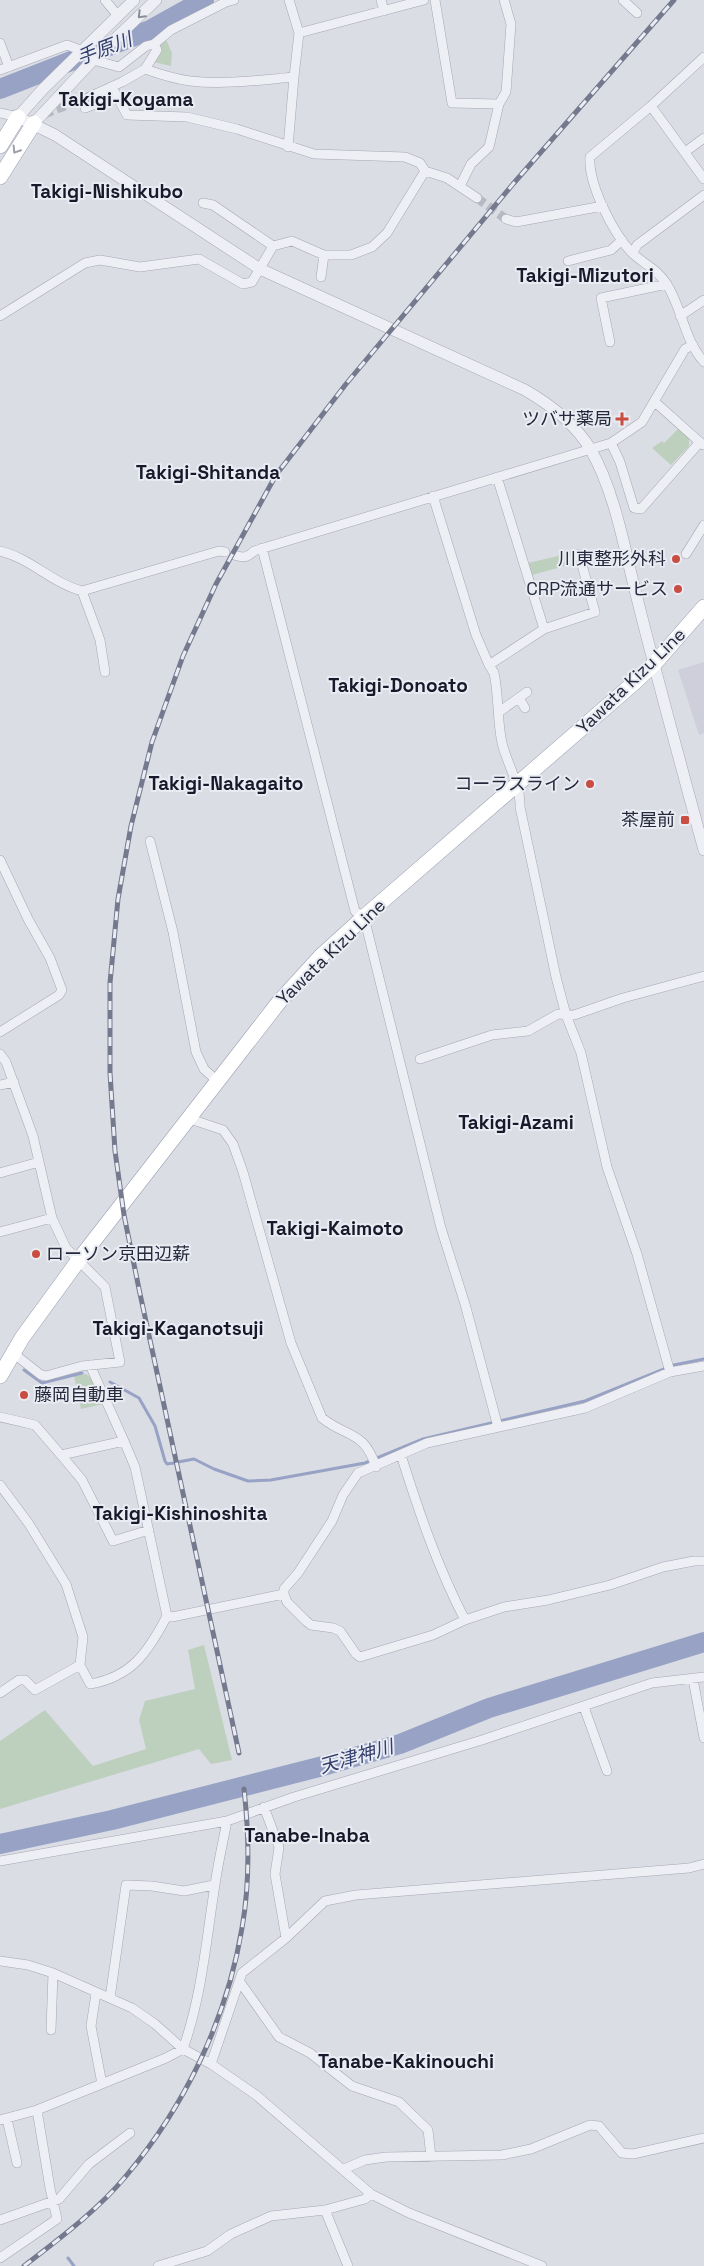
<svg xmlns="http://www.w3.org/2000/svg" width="704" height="2266" viewBox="0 0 704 2266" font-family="'Space Grotesk','Noto Sans JP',sans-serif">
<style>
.built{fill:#cecfda}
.green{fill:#bdcfbd}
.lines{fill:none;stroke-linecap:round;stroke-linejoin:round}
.stream{stroke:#97a2c5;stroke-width:3}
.river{stroke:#97a2c5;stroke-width:20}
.minor-tunnel{stroke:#b7b9c3;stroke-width:9;stroke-dasharray:9 4.5;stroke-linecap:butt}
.minor-casing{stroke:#a5a7b2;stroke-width:10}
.tertiary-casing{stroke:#a5a7b2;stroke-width:12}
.primary-casing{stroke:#9b9fb1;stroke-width:16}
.minor{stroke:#eeeff4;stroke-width:9}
.tertiary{stroke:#eeeff4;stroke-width:11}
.primary{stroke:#fff;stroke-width:15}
.rail-casing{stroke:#75798e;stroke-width:5}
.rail{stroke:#eaecf3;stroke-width:3;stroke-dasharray:9;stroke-linecap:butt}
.oneway{stroke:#8a8c98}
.oneway2{stroke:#9d9fa7}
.poi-dot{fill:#c94d42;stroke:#eaecf3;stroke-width:2}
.labels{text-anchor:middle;stroke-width:4;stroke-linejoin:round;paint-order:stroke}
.poi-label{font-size:18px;fill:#26293b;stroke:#eaecf3;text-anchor:end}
.street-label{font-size:18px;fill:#26293b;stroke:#eaecf3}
.water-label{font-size:19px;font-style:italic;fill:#323e6d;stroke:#eaecf3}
.neighbourhood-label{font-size:19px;font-weight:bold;fill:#181a2b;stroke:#eaecf3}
</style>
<rect width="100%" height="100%" fill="#dbdde5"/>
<path class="built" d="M 704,662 L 704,733 L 699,735 L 678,670 Z"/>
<path class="green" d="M 165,37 L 172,53 L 171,66 L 154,62 L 153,58 Z
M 679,428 L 689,438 L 689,446 L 671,465 L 652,448 L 662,441 L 664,443 Z
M 561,550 L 572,551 L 568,565 L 532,575 L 528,563 L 558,556 Z
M 86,1374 L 93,1380 L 104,1404 L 81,1409 L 74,1376 Z
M 204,1645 L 232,1760 L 211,1764 L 199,1749 L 0,1809 L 0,1741 L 45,1710 L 93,1766 L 146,1749 L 139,1720 L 145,1701 L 195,1689 L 188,1650 Z"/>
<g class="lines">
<path class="stream" d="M 24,1370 L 42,1383 L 82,1373
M 110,1382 L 139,1398 L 155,1426 L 165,1461 L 167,1464 L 174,1463
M 178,1462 L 194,1459 L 214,1469 L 248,1481 L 271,1480 L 365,1463 L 423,1439 L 585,1401 L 674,1365 L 704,1359
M 68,2258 L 74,2266"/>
<path class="river" d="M 0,89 L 150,30 L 204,0
M 0,1844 L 112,1820 L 323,1766 L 400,1744 L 489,1708 L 704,1642"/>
<path class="minor-tunnel" d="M 44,114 L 91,96
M 477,198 L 506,219"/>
<g class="minor-casing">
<path id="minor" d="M 105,0 L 118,16
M 289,0 L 299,33
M 381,0 L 384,11
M 435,0 L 452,103 L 499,104
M 623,0 L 637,13
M 0,43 L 9,67
M 154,44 L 171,30 L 226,2 L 234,0
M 704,57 L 651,106 L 590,157 C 588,184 613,233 632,253 C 644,264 657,269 666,283 C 682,307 684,340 704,362
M 93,60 L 119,67 L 146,46 L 154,44 L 157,50 L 145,69 C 159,74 175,79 190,81 C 224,85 260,80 294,77 L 299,33 L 424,0
M 0,70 L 67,45 L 83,51
M 91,96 L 122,82 L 145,69
M 651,106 L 704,179
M 85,108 L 100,102 L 112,87 L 127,115 L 187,117 L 237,129 L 314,154 L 405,157 L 420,163 L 425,171
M 0,113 L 18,117
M 288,147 L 294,77
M 685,152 L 704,138
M 460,186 L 471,164 L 489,147 L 499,104 L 506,92 L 511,24 L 504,0
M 203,203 L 213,205 L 273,246
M 506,219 L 516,222 L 603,206
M 633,253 L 637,245 L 704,195
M 568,261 L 611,250 L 622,240
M 321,277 L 324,255
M 0,316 L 85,263 L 100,260 L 140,267 L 199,259 L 243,284 L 252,282 L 273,246 L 292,241 L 324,255 L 351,255 L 372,247 L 387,233 L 425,171 L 447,178 L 477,198
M 680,316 L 704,300
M 610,342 L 601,298 L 667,284
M 655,402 L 703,445
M 611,443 L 620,462 L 634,508 L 641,509 L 700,442
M 497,477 L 544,629
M 433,496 L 476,635 L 489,665 L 494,673 C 499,696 497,720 502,743 C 507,764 521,785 520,807 L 556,977 L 566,1015 L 581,1053 L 607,1167 L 637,1254 L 670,1372
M 262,548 L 355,911 L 364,917 L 441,1228 L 465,1304 L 498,1427
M 0,551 C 30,558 52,583 82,591 L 219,551 L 225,552
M 686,554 L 704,525
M 234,555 C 243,558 247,558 254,551 L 611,443 L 642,422 L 685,349 L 693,345
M 82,591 L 100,640 L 105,672
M 489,665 L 544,629 L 595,612 L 579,554
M 519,698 L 525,708
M 499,712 L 527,692
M 150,841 L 173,932 L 196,1052 L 204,1069 L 217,1081
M 0,860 L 28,919 L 50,958 L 62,990 L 59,995 L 0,1032
M 0,1054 L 6,1062 L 33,1136 L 52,1218 L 66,1248 L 105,1287 L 120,1362 L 82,1366 L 46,1376 L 41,1375 L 13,1353
M 420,1059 L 492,1035 L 528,1031 L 558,1014 L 574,1015 L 623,998 L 704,976
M 0,1085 L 14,1082
M 190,1119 L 223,1130 L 233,1144 L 243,1172 L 291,1343 L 322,1418 C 347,1438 364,1430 376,1467
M 0,1173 L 39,1162
M 0,1232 L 52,1218
M 90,1365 L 124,1441
M 704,1366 L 670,1372 L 585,1408 L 427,1443 L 358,1473 L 343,1495 L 332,1521 L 298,1573 L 284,1589 L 284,1594 L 287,1602 L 306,1621 L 311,1625 L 333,1628 L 340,1631 L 356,1654 L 360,1657 L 433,1635 L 465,1620 L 504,1607 L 548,1600 L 610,1585 L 663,1567 L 694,1561 L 704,1561
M 0,1417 L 35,1425 L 61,1455 L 124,1441 L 135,1467 L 167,1616 C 148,1652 132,1677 90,1684 L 80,1665 L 83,1637 L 66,1584 L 29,1524 L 0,1485
M 61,1455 L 82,1480 L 113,1541 L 149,1530
M 401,1455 C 419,1512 437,1566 465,1620
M 167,1616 L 172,1617 L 284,1594
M 693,1679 L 704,1738
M 0,1693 L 19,1680 L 25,1680 L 35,1690 L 80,1665
M 584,1707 L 607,1771
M 264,1807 L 279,1847 L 275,1874 L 286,1938
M 0,1861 L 227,1821 L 294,1797 L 482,1740 L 652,1683 L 704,1677
M 0,1961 L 28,1965 L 53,1973 L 132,2008 L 155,2024 L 183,2049 L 211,2064 L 256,2095 L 371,2194 L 409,2213 L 542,2266
M 240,1982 L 279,2037 L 310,2053 L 352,2086 L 399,2102 L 428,2130 L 431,2157
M 96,1993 L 91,2026 L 102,2084
M 110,1998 L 126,1885 L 152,1886 L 184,1891 L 214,1885
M 51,2030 L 53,1973
M 211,2064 L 242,1973 L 286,1938 L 325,1901 L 356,1895 L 689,1868 L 704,1864
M 7,2119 L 17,2163
M 0,2120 L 37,2110 L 166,2058 L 183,2049 C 202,1995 206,1941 215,1885 C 218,1863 223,1842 227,1821
M 344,2169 L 365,2160 L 386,2157 L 502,2155 L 531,2149 L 590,2125 L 599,2126 L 622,2153 L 633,2154 L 704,2138
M 325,2210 L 348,2266
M 0,2220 L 59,2199 L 89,2164 L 130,2133
M 0,2258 L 57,2219 L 50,2188 L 37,2110
M 158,2266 L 207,2251 L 231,2234 L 271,2216 L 325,2210 L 365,2199 L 371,2194"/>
</g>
<g class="tertiary-casing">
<path id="tertiary" d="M 134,0 L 43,89 L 18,117 L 55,135 L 260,269 L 525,390 C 551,405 575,423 591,450 C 616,495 624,548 637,598 C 658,682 681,766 704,850
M 34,123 L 93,60 L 156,0"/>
</g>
<g class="primary-casing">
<path id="primary" d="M 0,146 L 18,117
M 0,177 L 34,123
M 0,1376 L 22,1338 L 78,1261 L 279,1002 L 321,956 L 364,917 L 635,682 L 655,663 L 704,607"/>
</g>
<use href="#minor" class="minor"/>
<use href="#tertiary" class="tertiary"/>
<use href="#primary" class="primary"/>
<g class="rail-casing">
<path id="rail" d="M 239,1753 L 139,1289 L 124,1215 L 115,1151 L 110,1073 L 110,983 L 118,899 L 131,826 L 152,742 L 183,656 L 216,584 L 276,475 L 346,384 L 513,184 L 674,0
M 24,2266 C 59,2239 97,2211 126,2176 C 185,2106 227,2019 242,1928 C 250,1883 249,1834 244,1789"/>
</g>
<use href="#rail" class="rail"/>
</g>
<defs><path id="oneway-chevron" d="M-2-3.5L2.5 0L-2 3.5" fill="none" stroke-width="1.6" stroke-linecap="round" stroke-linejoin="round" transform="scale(1.25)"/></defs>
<use class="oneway" href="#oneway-chevron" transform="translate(141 15) rotate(135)"/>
<use class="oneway2" href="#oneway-chevron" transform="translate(16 150) rotate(122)"/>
<g class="poi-dot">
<path d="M619.5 411.5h5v5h5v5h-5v5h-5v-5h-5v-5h5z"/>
<circle cx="676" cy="559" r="5"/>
<circle cx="678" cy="589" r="5"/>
<circle cx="590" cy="784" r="5"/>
<rect x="680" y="815" width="10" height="10" rx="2.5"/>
<circle cx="36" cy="1254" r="5"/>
<circle cx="24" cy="1395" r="5"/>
</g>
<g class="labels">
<g class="poi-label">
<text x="612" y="425">ツバサ薬局</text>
<text x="666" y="565">川東整形外科</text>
<text x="668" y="595">CRP流通サービス</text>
<text x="580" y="790">コーラスライン</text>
<text x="675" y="826">茶屋前</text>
<text x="46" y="1260" text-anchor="start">ローソン京田辺薪</text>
<text x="34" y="1401" text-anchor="start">藤岡自動車</text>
</g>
<g class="street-label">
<text transform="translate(631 681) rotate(-44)" y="6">Yawata Kizu Line</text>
<text transform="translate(331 952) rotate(-44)" y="6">Yawata Kizu Line</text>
</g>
<g class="water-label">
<text transform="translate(104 48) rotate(-21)" y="7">手原川</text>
<text transform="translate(356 1756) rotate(-16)" y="7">天津神川</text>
</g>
<g class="neighbourhood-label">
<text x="126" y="106">Takigi-Koyama</text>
<text x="107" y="198">Takigi-Nishikubo</text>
<text x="585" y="282">Takigi-Mizutori</text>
<text x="208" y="479">Takigi-Shitanda</text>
<text x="398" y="692">Takigi-Donoato</text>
<text x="226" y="790">Takigi-Nakagaito</text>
<text x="516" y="1129">Takigi-Azami</text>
<text x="335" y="1235">Takigi-Kaimoto</text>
<text x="178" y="1335">Takigi-Kaganotsuji</text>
<text x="180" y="1520">Takigi-Kishinoshita</text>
<text x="307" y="1842">Tanabe-Inaba</text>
<text x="406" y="2068">Tanabe-Kakinouchi</text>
</g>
</g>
</svg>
